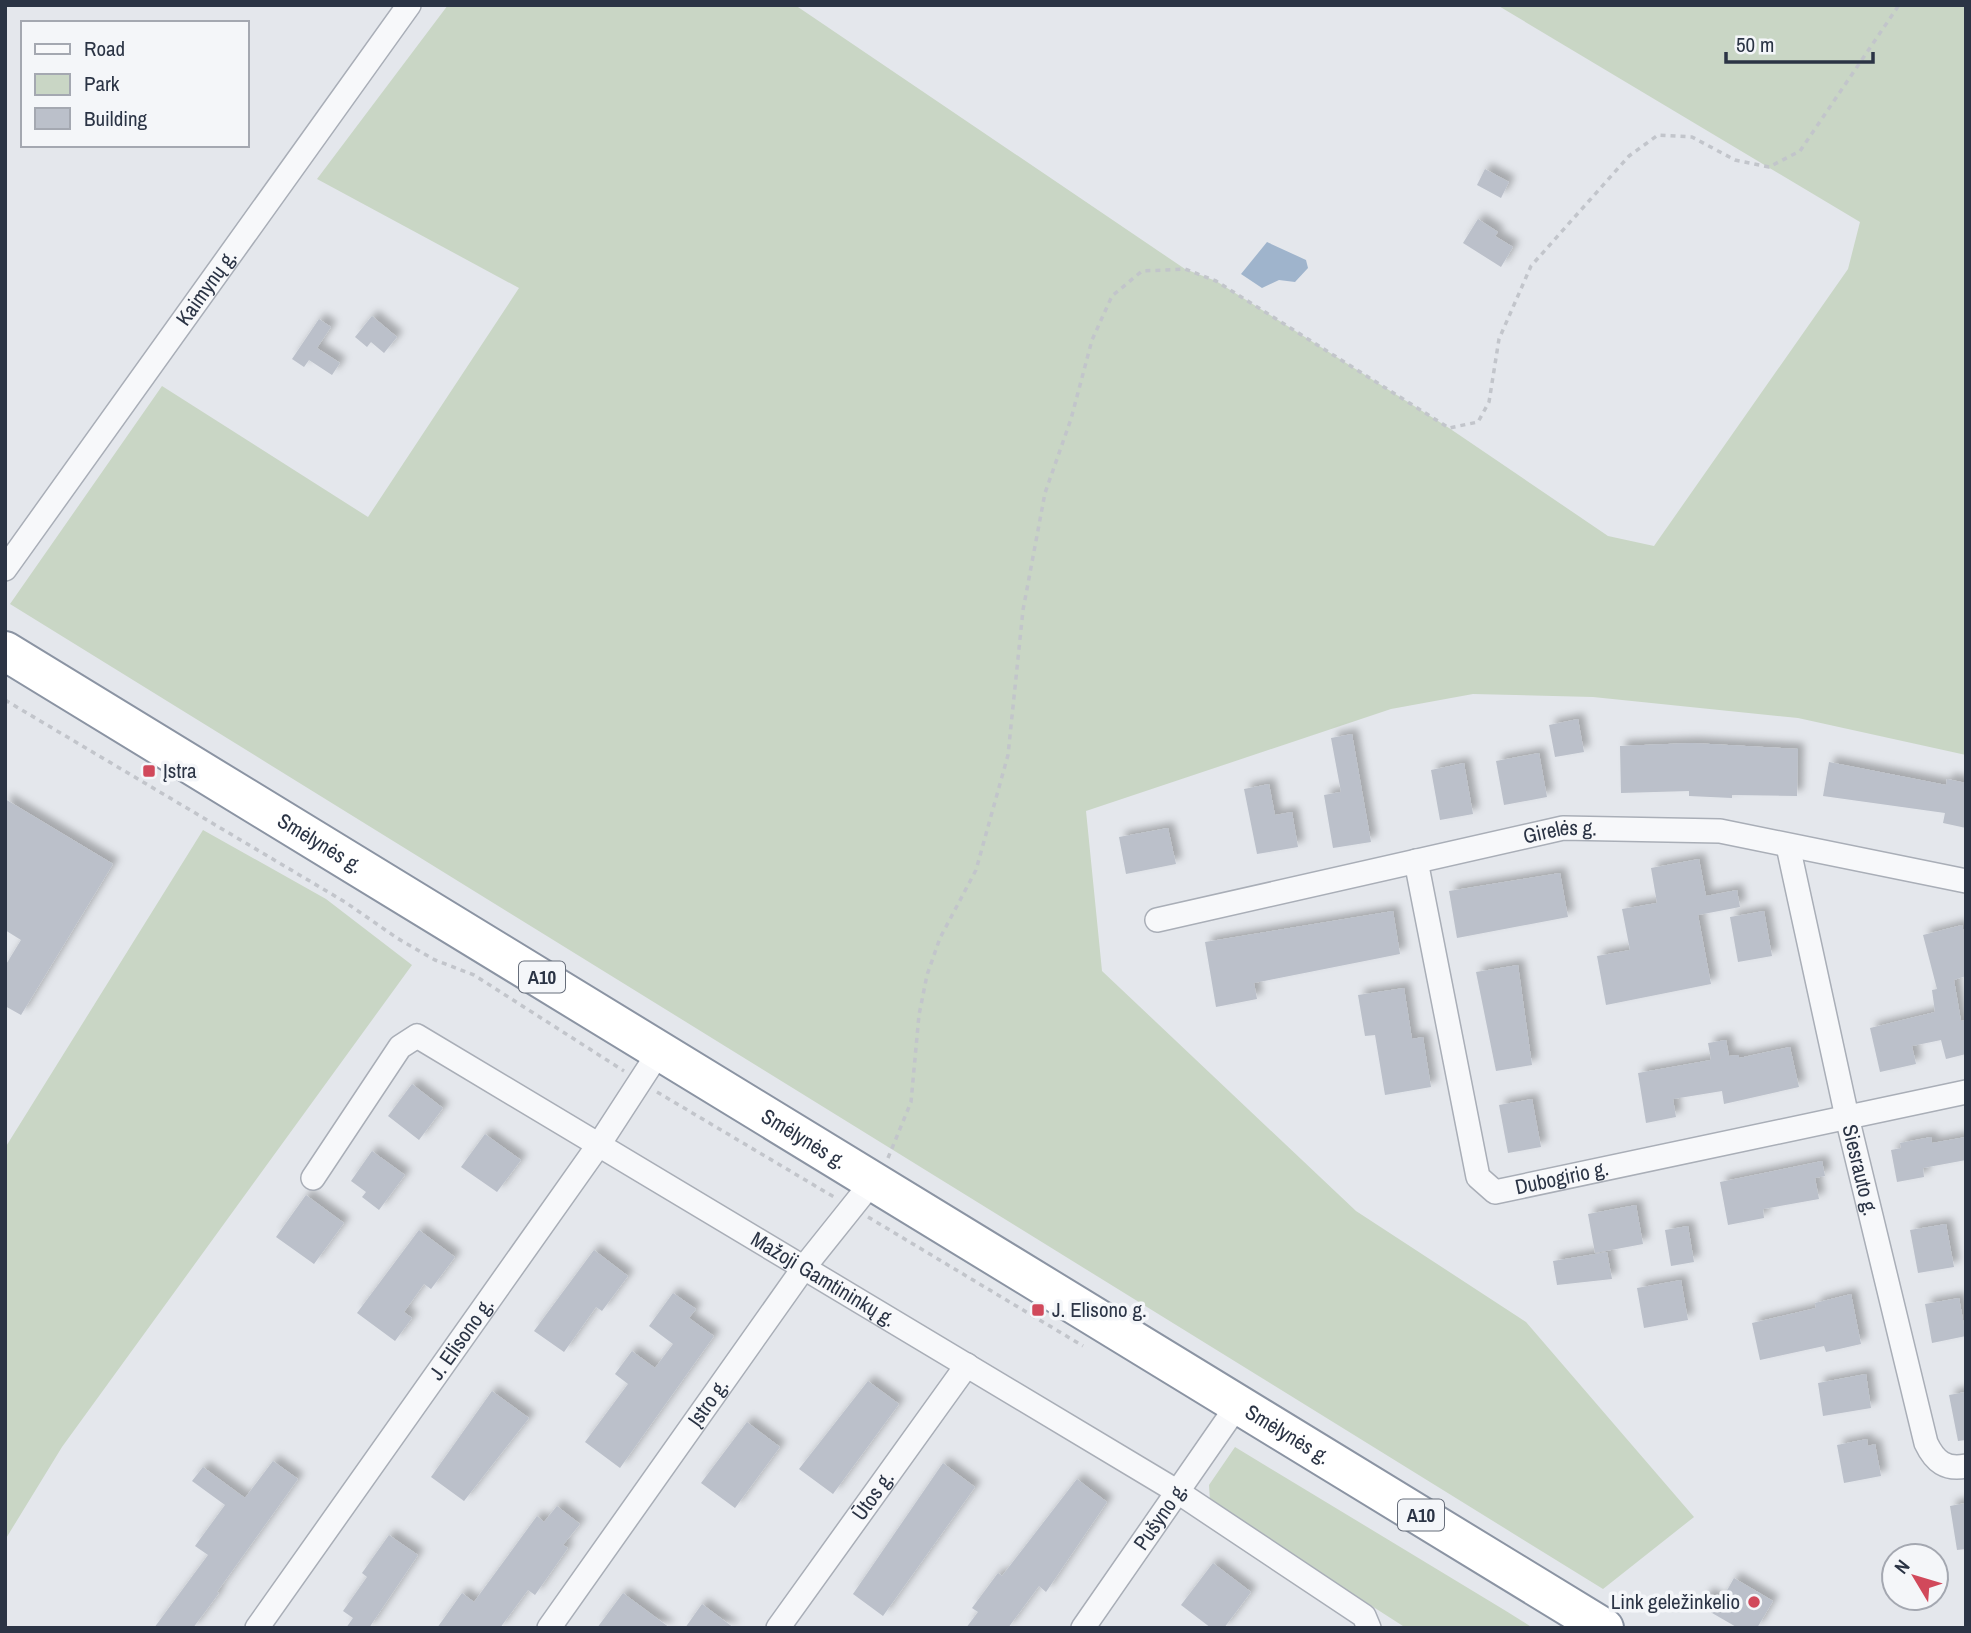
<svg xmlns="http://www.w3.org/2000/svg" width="1971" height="1633" viewBox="0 0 1971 1633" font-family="'Archivo Narrow',sans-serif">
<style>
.green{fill:#c9d6c5}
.water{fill:#9fb4cc}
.building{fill:#bbc0ca;filter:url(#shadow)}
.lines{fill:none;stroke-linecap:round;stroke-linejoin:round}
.minor-casing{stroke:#a9aeb7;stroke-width:26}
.trunk-casing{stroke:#8b94a3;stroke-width:42}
.path{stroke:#c2c5cb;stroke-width:3.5;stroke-dasharray:5 5;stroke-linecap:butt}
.minor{stroke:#f7f8fa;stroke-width:23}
.trunk{stroke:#fff;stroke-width:38}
.poi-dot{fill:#d1495b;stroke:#f4f6f9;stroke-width:2.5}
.labels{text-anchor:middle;stroke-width:7;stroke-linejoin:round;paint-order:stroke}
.shield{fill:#f4f6f9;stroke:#676e7b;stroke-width:2}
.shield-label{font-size:19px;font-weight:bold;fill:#2b3445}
.street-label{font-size:21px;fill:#2b3445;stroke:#f4f6f9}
.poi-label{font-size:21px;fill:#2b3445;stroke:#f4f6f9;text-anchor:start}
</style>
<defs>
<filter id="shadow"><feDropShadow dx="6" dy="-6" stdDeviation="3.5" flood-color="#0004"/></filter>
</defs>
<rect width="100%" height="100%" fill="#e4e7ec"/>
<path class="green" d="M 448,5 L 795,5 L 1185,269 L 1216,281 L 1449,428 L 1608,536 L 1654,546 L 1848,269 L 1860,222 L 1497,5 L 1966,5 L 1966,755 L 1798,718 L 1593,697 L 1473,694 L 1391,709 L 1086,811 L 1102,971 L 1356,1211 L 1526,1322 L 1694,1517 L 1603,1589 L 10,604 L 162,386 L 368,517 L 519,288 L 317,179 Z
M 203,830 L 326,899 L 412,965 L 62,1447 L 5,1540 L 5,1148 Z
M 1235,1447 L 1506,1611 L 1533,1628 L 1406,1628 L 1210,1502 L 1209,1485 Z"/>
<path class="water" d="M 1267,242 L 1306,260 L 1308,268 L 1295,282 L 1279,280 L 1262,288 L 1241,274 Z"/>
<path class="building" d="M 1485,169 L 1509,182 L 1501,198 L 1477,185 Z
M 1478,219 L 1498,232 L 1495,236 L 1513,247 L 1501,267 L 1463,243 Z
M 372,316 L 397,337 L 384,353 L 371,342 L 367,347 L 355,337 Z
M 319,319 L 331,327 L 317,348 L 340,363 L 332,375 L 309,360 L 304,367 L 292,359 Z
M 1578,719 L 1584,752 L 1555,757 L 1549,725 Z
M 1352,734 L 1371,842 L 1333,848 L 1324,795 L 1341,792 L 1331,738 Z
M 1692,743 L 1798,749 L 1797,796 L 1732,795 L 1732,798 L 1689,796 L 1689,791 L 1621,793 L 1620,746 Z
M 1539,753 L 1547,797 L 1504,805 L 1496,761 Z
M 1829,762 L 1946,785 L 1947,779 L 1966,783 L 1966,828 L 1943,823 L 1945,813 L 1823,796 Z
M 1464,763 L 1473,814 L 1440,820 L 1431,770 Z
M 1269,784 L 1275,815 L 1292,812 L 1298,847 L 1257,854 L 1244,789 Z
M 5,799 L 113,864 L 21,1015 L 5,1006 L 5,966 L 21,940 L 5,930 Z
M 1168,828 L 1176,864 L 1126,874 L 1119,837 Z
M 1699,859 L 1706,896 L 1737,890 L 1740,907 L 1698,915 L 1711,984 L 1606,1005 L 1597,956 L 1630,950 L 1622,909 L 1657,903 L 1651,868 Z
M 1560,873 L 1568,917 L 1457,938 L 1449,891 Z
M 1393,911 L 1400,954 L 1254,983 L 1257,999 L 1216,1007 L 1205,942 Z
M 1764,911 L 1772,956 L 1738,962 L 1730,917 Z
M 1962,925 L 1966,941 L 1966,976 L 1954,980 L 1961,1021 L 1966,1020 L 1966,1054 L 1946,1059 L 1941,1040 L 1912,1046 L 1916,1064 L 1880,1072 L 1870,1028 L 1935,1012 L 1932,990 L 1937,989 L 1923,935 Z
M 1518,965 L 1532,1065 L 1496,1071 L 1476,972 Z
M 1404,988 L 1412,1039 L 1423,1037 L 1431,1087 L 1385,1095 L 1375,1035 L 1365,1036 L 1358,995 Z
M 1726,1040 L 1729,1056 L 1739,1055 L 1739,1058 L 1790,1047 L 1799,1087 L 1724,1104 L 1722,1091 L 1673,1099 L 1676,1117 L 1646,1123 L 1638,1073 L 1711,1060 L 1708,1043 Z
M 412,1084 L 443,1108 L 419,1140 L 388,1116 Z
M 1532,1099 L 1541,1147 L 1508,1153 L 1499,1105 Z
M 485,1134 L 521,1160 L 497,1192 L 461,1167 Z
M 1931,1137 L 1932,1143 L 1966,1137 L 1966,1160 L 1923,1168 L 1924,1177 L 1897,1182 L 1891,1150 L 1901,1148 L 1900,1143 Z
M 372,1151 L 405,1175 L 379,1210 L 362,1197 L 366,1192 L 351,1181 Z
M 1822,1161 L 1825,1176 L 1815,1178 L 1819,1199 L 1763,1209 L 1764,1218 L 1728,1225 L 1720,1182 Z
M 306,1195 L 344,1223 L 314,1264 L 276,1237 Z
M 1636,1205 L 1643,1244 L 1595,1253 L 1588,1214 Z
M 1946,1224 L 1954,1267 L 1918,1273 L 1910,1230 Z
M 1688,1226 L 1694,1262 L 1671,1266 L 1665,1230 Z
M 419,1230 L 455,1257 L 431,1289 L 424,1284 L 404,1312 L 412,1318 L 395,1341 L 357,1313 Z
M 594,1250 L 628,1276 L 602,1311 L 596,1307 L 564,1352 L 534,1331 Z
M 1607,1252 L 1612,1279 L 1557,1285 L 1553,1261 Z
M 1681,1280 L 1688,1320 L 1644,1328 L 1637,1288 Z
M 673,1293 L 696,1309 L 689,1318 L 714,1336 L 620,1468 L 585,1442 L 628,1384 L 615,1374 L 632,1351 L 655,1368 L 673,1344 L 649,1326 Z
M 1851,1294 L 1861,1344 L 1826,1352 L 1824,1346 L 1760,1360 L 1752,1323 L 1816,1308 L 1815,1303 Z
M 1959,1298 L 1966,1336 L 1932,1343 L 1925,1304 Z
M 1866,1374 L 1871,1408 L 1823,1416 L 1818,1383 Z
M 868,1381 L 899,1404 L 833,1494 L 799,1469 Z
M 492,1391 L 529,1418 L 464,1501 L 431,1477 Z
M 1966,1392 L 1966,1440 L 1958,1441 L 1949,1395 Z
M 747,1422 L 780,1447 L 735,1508 L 701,1483 Z
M 1867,1439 L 1868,1446 L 1875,1444 L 1881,1476 L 1844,1483 L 1837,1445 Z
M 273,1461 L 298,1479 L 217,1592 L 219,1593 L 193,1628 L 154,1628 L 208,1555 L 195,1546 L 225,1505 L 192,1481 L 203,1467 L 245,1498 Z
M 943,1463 L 975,1487 L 883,1616 L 853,1594 Z
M 1077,1479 L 1107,1502 L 1046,1592 L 1039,1586 L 1008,1628 L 966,1628 L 978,1612 L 972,1608 L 998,1573 L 1002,1576 Z
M 1966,1503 L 1966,1549 L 1957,1550 L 1950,1506 Z
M 557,1506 L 580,1524 L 563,1545 L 568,1548 L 535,1595 L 528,1590 L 500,1628 L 437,1628 L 462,1593 L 474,1602 L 537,1516 L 544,1522 Z
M 389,1535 L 418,1555 L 369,1628 L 346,1628 L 353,1618 L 343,1611 L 367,1577 L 362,1573 Z
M 1213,1563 L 1251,1592 L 1224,1628 L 1211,1628 L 1181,1605 Z
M 1734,1578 L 1773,1601 L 1757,1628 L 1738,1628 L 1700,1606 L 1707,1593 L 1721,1601 Z
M 623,1593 L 670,1628 L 597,1628 Z
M 702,1604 L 734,1628 L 685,1628 Z"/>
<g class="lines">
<g class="minor-casing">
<g id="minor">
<path id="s1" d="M 5,569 L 409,5"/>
<path id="s2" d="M 1788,846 L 1847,1117 L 1926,1443 C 1935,1462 1946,1470 1966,1466"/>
<path id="s3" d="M 1416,861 L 1478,1177 L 1495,1192 L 1966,1092"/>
<path id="s4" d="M 1157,920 L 1563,828 L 1720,831 L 1966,881"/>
<path id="s5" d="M 313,1178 L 400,1047 L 417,1036 L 1178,1492 L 1364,1616 L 1369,1628"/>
<path id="s6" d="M 257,1628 L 600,1143 L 661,1049"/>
<path id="s7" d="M 549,1628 L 805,1266 L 873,1181"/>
<path id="s8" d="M 778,1628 L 967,1365"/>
<path id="s9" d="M 1083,1628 L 1239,1403"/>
</g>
</g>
<g class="trunk-casing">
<g id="trunk">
<path id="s10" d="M 5,651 L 1604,1628"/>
</g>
</g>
<path class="path" d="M 5,700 L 345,902 L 397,938 L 435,960 L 474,975 L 624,1071
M 657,1092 L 834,1197
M 888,1158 L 911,1102 L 919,1015 L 927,975 L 940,938 L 976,870 L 1008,755 L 1023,610 L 1045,493 L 1071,419 L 1092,340 L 1112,296 L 1142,271 L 1185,269 L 1216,281 L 1449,428 L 1478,422 L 1489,402 L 1499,339 L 1531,266 L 1629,156 L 1658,135 L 1692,137 L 1735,160 L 1769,167 L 1800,151 L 1899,5
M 868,1217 L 1083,1346"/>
<use href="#minor" class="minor"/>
<use href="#trunk" class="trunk"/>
</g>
<g class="poi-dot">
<rect x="142" y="764" width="14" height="14" rx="3.5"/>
<rect x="1031" y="1303" width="14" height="14" rx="3.5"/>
<circle cx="1754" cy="1602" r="7"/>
</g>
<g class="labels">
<g class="shield">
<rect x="519" y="961.5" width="46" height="31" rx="5"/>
<rect x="1398" y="1499.5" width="46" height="31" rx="5"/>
</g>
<g class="shield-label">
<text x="542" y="984">A10</text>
<text x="1421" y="1522">A10</text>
</g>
<g class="street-label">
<text dy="7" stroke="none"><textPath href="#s1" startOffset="346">Kaimynų g.</textPath></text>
<text dy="7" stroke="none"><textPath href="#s4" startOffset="413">Girelės g.</textPath></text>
<text dy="7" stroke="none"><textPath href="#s10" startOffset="369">Smėlynės g.</textPath></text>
<text dy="7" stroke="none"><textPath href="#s10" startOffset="936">Smėlynės g.</textPath></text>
<text dy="7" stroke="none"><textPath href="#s2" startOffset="332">Siesrauto g.</textPath></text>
<text dy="7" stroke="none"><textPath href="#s3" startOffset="413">Dubogirio g.</textPath></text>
<text dy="7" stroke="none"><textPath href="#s5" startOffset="651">Mažoji Gamtininkų g.</textPath></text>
<text dy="7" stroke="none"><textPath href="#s6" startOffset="354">J. Elisono g.</textPath></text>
<text dy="7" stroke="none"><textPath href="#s7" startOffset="276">Įstro g.</textPath></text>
<text dy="7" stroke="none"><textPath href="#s10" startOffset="1503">Smėlynės g.</textPath></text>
<text dy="7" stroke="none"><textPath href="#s8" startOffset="163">Ūtos g.</textPath></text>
<text dy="7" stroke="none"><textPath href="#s9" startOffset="136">Pušyno g.</textPath></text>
</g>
<g class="poi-label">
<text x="163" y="778">Įstra</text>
<text x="1052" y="1317">J. Elisono g.</text>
<text x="1740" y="1609" text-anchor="end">Link geležinkelio</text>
</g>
</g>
<rect width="1971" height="1633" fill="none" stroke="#2b3445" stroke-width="14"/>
<rect x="21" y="21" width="228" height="126" fill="#f4f6f9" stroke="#a4a8b1" stroke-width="2"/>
<rect x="35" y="44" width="35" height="10" fill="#f7f8fa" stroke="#a4a8b1" stroke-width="2"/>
<text x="84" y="56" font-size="21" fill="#2b3445">Road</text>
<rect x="35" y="74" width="35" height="21" fill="#c9d6c5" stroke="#a4a8b1" stroke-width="2"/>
<text x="84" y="91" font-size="21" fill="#2b3445">Park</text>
<rect x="35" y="108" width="35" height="21" fill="#bbc0ca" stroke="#a4a8b1" stroke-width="2"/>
<text x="84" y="126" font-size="21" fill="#2b3445">Building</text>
<g transform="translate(1915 1577) rotate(308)"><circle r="33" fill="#f4f6f9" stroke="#a4a8b1" stroke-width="2"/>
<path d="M0-5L12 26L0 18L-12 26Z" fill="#d1495b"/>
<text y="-10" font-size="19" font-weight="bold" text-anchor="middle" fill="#2b3445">N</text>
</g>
<path d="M1726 52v10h147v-10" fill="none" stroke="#2b3445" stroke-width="3.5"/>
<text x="1736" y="52" font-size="21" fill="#2b3445" stroke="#f4f6f9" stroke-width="5" paint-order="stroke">50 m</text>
</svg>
